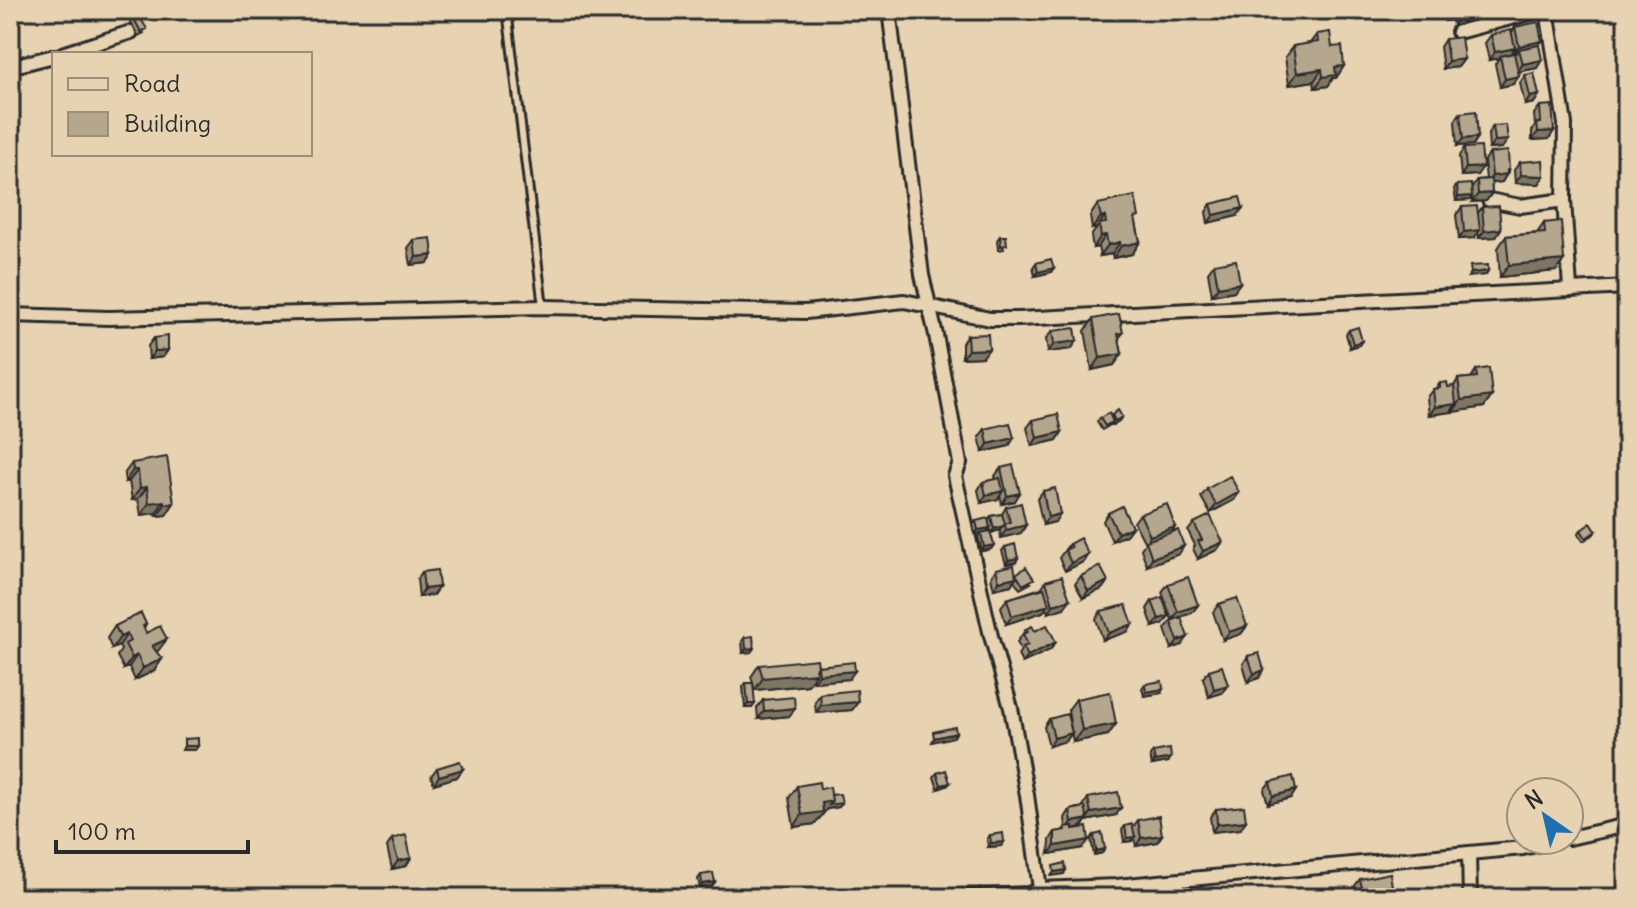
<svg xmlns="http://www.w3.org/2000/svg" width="1637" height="908" viewBox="0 0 1637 908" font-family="Delius,sans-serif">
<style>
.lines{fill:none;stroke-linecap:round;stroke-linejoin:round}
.service-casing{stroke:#2b2b2b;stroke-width:12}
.minor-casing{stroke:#2b2b2b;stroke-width:18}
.service{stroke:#e7d3b1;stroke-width:6}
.minor{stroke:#e7d3b1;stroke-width:12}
.wall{fill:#9c8f7a;stroke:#2b2b2b;stroke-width:2}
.shaded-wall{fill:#7f7463;stroke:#2b2b2b;stroke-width:2}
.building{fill:#b5a68e;stroke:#2b2b2b;stroke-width:2}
</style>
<rect width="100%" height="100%" fill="#e7d3b1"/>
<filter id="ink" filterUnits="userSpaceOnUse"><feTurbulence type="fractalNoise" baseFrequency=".0125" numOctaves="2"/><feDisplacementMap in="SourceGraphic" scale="16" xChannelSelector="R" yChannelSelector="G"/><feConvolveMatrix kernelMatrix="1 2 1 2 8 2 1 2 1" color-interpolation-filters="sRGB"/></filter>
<g filter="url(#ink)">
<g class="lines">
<g class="service-casing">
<path id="service" d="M 508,18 L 543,307"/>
</g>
<g class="minor-casing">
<path id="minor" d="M 889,10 L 922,275 L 936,335 L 960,463 L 955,476 L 991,636 L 1011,708 L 1027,795 L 1040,889
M 1547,10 L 1565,124 L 1564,200 L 1570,288
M 1458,32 L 1541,10
M 62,54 L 131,32
M 10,67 L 54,56
M 1489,200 L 1520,206 L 1564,200
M 10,315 L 109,318 L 543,307 L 806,312 L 904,301 L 990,319 L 1019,319 L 1627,287
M 1569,838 L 1627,825
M 1469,853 L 1470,898
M 949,898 L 1029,894 L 1040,889 L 1116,886 L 1469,853 L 1523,848 L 1558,840"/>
</g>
<use href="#service" class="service"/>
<use href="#minor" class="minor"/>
</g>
<path class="wall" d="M 1446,10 L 1463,10 L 1461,24 L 1453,26 L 1452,20 L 1445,21 L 1443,14 Z
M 133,17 L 144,33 L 138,36 L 130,21 Z
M 1515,27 L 1542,41 L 1539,45 L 1537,68 L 1518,72 L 1519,76 L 1513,84 L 1500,87 L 1495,64 L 1499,58 L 1489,60 L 1485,43 L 1491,35 L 1512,32 Z
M 1317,34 L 1332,47 L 1344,66 L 1336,78 L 1333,78 L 1328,86 L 1315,88 L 1314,81 L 1289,85 L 1285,57 L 1293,46 L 1310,43 Z
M 1445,39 L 1464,59 L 1458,67 L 1443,69 L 1440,47 Z
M 1525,75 L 1539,95 L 1534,103 L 1525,105 L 1520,83 Z
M 1540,106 L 1549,139 L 1532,140 L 1532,131 L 1535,126 L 1534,114 Z
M 1460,113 L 1478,137 L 1473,145 L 1457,146 L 1455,121 Z
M 1493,126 L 1502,148 L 1489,149 L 1488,134 Z
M 1464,148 L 1477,175 L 1461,176 L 1459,156 Z
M 1490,153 L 1509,170 L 1502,182 L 1491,183 L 1492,193 L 1486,201 L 1472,202 L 1472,196 L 1470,200 L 1456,201 L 1454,189 L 1457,185 L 1472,188 L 1477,180 L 1486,179 L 1484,161 Z
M 1520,162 L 1544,176 L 1539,184 L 1515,183 L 1514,170 Z
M 1098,204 L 1136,222 L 1140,242 L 1132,254 L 1113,258 L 1112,254 L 1100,256 L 1098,247 L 1093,248 L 1091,236 L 1097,228 L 1092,229 L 1090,216 Z
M 1211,204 L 1237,216 L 1208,223 L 1206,212 Z
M 1462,207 L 1478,213 L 1482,207 L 1496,237 L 1479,238 L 1478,232 L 1474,238 L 1459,239 L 1456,215 Z
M 1544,223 L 1556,271 L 1500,277 L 1498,248 L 1506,236 L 1537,233 Z
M 1000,236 L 1004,249 L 998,250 L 997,240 Z
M 414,240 L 433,255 L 428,263 L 411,265 L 408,248 Z
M 1036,263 L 1051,272 L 1035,276 L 1033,267 Z
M 1214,264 L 1240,283 L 1234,291 L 1212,295 L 1208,272 Z
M 1093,319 L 1123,333 L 1119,338 L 1122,354 L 1114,365 L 1092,370 L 1085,331 Z
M 1349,330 L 1359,345 L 1350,348 L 1346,334 Z
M 1052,331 L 1077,341 L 1071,349 L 1048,352 L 1046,339 Z
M 967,335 L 983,357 L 962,358 L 962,343 Z
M 154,338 L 168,350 L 163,357 L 149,359 L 148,346 Z
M 1476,370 L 1492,396 L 1484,407 L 1453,412 L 1453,409 L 1451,412 L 1429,415 L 1427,397 L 1433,389 L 1436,388 L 1440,383 L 1448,387 L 1454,386 L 1458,379 L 1471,378 Z
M 1112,415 L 1122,417 L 1119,421 L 1113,425 L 1112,424 L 1102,430 L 1097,422 L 1100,418 L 1110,416 Z
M 1033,420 L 1062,432 L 1057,440 L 1032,446 L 1027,428 Z
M 985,429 L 1009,446 L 983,452 L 979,437 Z
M 132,463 L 174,503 L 166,515 L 157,516 L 156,513 L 141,515 L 138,499 L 132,500 L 129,481 L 125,482 L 124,474 Z
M 1001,468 L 1015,501 L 1002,504 L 1000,495 L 998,499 L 981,503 L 978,490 L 983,482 L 996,479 L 995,476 Z
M 1207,489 L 1234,500 L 1210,513 L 1201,497 Z
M 1043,491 L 1055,522 L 1043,525 L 1037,499 Z
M 1006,507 L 1026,525 L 1021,533 L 1001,538 L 1000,530 L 991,533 L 988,520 L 991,516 L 1002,514 Z
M 1108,513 L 1132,527 L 1126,535 L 1112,541 L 1103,521 Z
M 1140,514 L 1175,527 L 1172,532 L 1179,554 L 1147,566 L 1141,549 L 1145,543 L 1134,522 Z
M 976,521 L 987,531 L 994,545 L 991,549 L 982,551 L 978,537 L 981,533 L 975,534 L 973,525 Z
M 1194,523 L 1217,550 L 1198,559 L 1193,549 L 1195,545 L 1188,531 Z
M 1581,530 L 1596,531 L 1593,535 L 1583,541 L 1578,534 Z
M 1069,544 L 1088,554 L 1083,562 L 1065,571 L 1059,558 Z
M 1005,547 L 1016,562 L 1006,564 L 1002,551 Z
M 996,569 L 1016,574 L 1031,583 L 1020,589 L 1014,580 L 1011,585 L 994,589 L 991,577 Z
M 422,572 L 433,595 L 419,597 L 417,579 Z
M 1081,576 L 1108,581 L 1102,589 L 1083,598 L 1075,584 Z
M 1046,581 L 1064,608 L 1048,613 L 1046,608 L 1043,612 L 1006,624 L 1001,607 L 1007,599 L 1041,588 Z
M 1168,584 L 1198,605 L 1192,613 L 1172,620 L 1162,592 Z
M 1152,601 L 1169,616 L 1163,624 L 1153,627 L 1147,609 Z
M 1219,604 L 1247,626 L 1241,634 L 1223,640 L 1213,612 Z
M 1101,611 L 1127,632 L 1103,640 L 1096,619 Z
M 1171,621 L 1182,645 L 1172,649 L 1165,629 Z
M 146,624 L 144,628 L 146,633 L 167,639 L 156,652 L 162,659 L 154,671 L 135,680 L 129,667 L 124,669 L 117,656 L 121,650 L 119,646 L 112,649 L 107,638 L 115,626 Z
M 1026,629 L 1035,631 L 1056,642 L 1050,650 L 1022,663 L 1018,655 L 1021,650 L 1017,642 Z
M 745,637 L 754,648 L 751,652 L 743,653 L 742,641 Z
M 1248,656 L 1259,678 L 1248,682 L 1243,664 Z
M 759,665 L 818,666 L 849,679 L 814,682 L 813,678 L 808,685 L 755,690 L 753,684 L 752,708 L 745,708 L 743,687 L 746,683 L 753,683 L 751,677 Z
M 1209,670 L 1222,693 L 1209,697 L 1203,678 Z
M 1145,684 L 1161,693 L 1144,696 L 1142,688 Z
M 820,694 L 858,702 L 852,710 L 816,713 L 815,702 Z
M 1076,699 L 1116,724 L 1108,735 L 1073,742 L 1068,710 Z
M 763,700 L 795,708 L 790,716 L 758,719 L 757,708 Z
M 1049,719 L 1072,733 L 1066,741 L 1049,746 L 1044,727 Z
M 1153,752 L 1168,762 L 1152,765 L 1150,756 Z
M 437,768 L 463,769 L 457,777 L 434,784 L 431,776 Z
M 937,773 L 950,783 L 947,786 L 938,789 L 934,777 Z
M 1270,782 L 1296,790 L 1291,798 L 1268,804 L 1264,790 Z
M 797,786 L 831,795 L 842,803 L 839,807 L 827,809 L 815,824 L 794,827 L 789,798 Z
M 1088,798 L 1116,815 L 1086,821 L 1082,827 L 1083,848 L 1049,854 L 1050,840 L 1055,832 L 1062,831 L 1066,827 L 1065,818 L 1070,810 L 1083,807 L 1083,806 Z
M 1216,809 L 1240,829 L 1212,832 L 1210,817 Z
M 1138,820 L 1162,835 L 1157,842 L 1136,846 L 1134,838 L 1132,841 L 1124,842 L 1122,830 L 1125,826 L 1133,827 Z
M 990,835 L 1004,842 L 1001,846 L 988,847 L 987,839 Z
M 1094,835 L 1105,849 L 1102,853 L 1094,855 L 1091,839 Z
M 392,839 L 406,866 L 392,869 L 387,847 Z
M 701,875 L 715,882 L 712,886 L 700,888 L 698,879 Z
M 1360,879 L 1387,894 L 1368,898 L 1357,898 L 1354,887 Z"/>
<path class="shaded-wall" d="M 1455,16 L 1452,20 L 1445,21 L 1447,18 Z
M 1464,20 L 1461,24 L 1453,26 L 1455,22 Z
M 1542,41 L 1536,48 L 1519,49 L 1517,53 L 1514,53 L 1519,46 Z
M 1515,48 L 1510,56 L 1489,60 L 1495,52 Z
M 1464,59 L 1458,67 L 1443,69 L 1448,61 Z
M 1542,60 L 1537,68 L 1517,72 L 1523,64 Z
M 1344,66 L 1336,78 L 1333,78 L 1328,86 L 1315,88 L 1323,77 L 1335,67 Z
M 1322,69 L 1314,81 L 1289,85 L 1297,73 Z
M 1519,76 L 1513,84 L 1500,87 L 1505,79 Z
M 1539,95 L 1534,103 L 1525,105 L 1530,97 Z
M 1554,131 L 1549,139 L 1532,140 L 1538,132 Z
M 1478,137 L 1473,145 L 1457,146 L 1463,139 Z
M 1508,140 L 1502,148 L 1489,149 L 1495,141 Z
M 1483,167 L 1477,175 L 1461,176 L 1466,168 Z
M 1507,170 L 1509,170 L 1502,182 L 1486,184 L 1492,176 Z
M 1521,175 L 1544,176 L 1539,184 L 1515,183 Z
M 1492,193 L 1486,201 L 1472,202 L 1478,194 Z
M 1472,196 L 1470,200 L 1456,201 L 1458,197 Z
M 1243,208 L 1237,216 L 1208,223 L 1214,215 Z
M 1105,216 L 1097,228 L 1092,229 L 1101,217 Z
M 1501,229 L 1496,237 L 1479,238 L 1484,231 Z
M 1480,230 L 1474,238 L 1459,239 L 1464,232 Z
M 1106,235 L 1098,247 L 1093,248 L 1101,236 Z
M 1120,242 L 1112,254 L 1100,256 L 1108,245 Z
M 1140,242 L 1132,254 L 1113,258 L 1121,246 Z
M 433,255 L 428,263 L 411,265 L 416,257 Z
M 1564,260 L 1556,271 L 1500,277 L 1509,265 Z
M 1054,268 L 1051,272 L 1035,276 L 1038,272 Z
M 1488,271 L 1486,275 L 1468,277 L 1471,273 Z
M 1240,283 L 1234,291 L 1212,295 L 1218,287 Z
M 1077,341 L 1071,349 L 1048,352 L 1054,344 Z
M 1362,341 L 1359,345 L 1350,348 L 1353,344 Z
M 989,349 L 983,357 L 962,358 L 968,350 Z
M 168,350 L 163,357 L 149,359 L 155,351 Z
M 1122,354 L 1114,365 L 1092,370 L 1100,358 Z
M 1492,396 L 1484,407 L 1453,412 L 1461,400 Z
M 1456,404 L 1451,412 L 1429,415 L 1435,407 Z
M 1062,432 L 1057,440 L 1032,446 L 1037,438 Z
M 1014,438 L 1009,446 L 983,452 L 988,444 Z
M 133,470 L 138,470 L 129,481 L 125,482 Z
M 147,487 L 138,499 L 132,500 L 140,488 Z
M 1003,491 L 998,499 L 981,503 L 986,495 Z
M 1239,492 L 1234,500 L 1210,513 L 1216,505 Z
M 1020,493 L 1015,501 L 1002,504 L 1007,496 Z
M 164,501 L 156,513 L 141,515 L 149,503 Z
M 174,503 L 166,515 L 157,516 L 165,504 Z
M 1060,514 L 1055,522 L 1043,525 L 1048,517 Z
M 1026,525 L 1021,533 L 1001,538 L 1006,530 Z
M 1003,526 L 1000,530 L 991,533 L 994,529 Z
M 1132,527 L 1126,535 L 1112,541 L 1118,533 Z
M 1175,527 L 1170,535 L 1146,542 L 1150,536 Z
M 990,528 L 987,532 L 975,534 L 978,530 Z
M 1223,542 L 1217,550 L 1198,559 L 1203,551 Z
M 994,545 L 991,549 L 982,551 L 984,547 Z
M 1184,546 L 1179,554 L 1147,566 L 1152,558 Z
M 1088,554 L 1083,562 L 1065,571 L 1071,563 Z
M 1018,558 L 1016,562 L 1006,564 L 1008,560 Z
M 1016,577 L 1011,585 L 994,589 L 999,581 Z
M 1108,581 L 1102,589 L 1083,598 L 1088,591 Z
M 439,587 L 433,595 L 419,597 L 424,589 Z
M 1070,600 L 1064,608 L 1048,613 L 1053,605 Z
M 1049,605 L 1043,612 L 1006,624 L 1012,616 Z
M 1198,605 L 1192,613 L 1172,620 L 1178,612 Z
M 1169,616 L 1163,624 L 1153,627 L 1159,619 Z
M 1133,624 L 1127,632 L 1103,640 L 1109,633 Z
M 1247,626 L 1241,634 L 1223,640 L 1229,632 Z
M 127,634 L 119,646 L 112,649 L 120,637 Z
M 1188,637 L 1182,645 L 1172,649 L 1178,641 Z
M 167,639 L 158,651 L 144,658 L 152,646 Z
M 1056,642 L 1050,650 L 1022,663 L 1028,656 Z
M 754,648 L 751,652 L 743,653 L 746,649 Z
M 137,655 L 129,667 L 124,669 L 132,658 Z
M 162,659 L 154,671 L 135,680 L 143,668 Z
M 818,666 L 813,674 L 816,673 L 808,685 L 755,690 L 763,678 Z
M 1264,670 L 1259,678 L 1248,682 L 1254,674 Z
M 855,671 L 849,679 L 814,682 L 819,674 Z
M 1228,685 L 1222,693 L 1209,697 L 1214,689 Z
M 1163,689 L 1161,693 L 1144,696 L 1146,692 Z
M 858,702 L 852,710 L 816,713 L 821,705 Z
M 748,704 L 755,704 L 752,708 L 745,708 Z
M 795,708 L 790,716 L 758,719 L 764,711 Z
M 1116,724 L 1108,735 L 1073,742 L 1082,730 Z
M 956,733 L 954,737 L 932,742 L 934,738 Z
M 1072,733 L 1066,741 L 1049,746 L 1054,738 Z
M 184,746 L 198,746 L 195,750 L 182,750 Z
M 1171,758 L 1168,762 L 1152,765 L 1155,761 Z
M 463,769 L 457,777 L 434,784 L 439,776 Z
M 950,783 L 947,786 L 938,789 L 941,785 Z
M 1296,790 L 1291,798 L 1268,804 L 1273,796 Z
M 832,801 L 842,803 L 839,807 L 827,809 L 815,824 L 794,827 L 802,815 L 822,803 Z
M 1121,808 L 1116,815 L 1086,821 L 1082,827 L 1067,830 L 1072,822 L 1086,820 L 1091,813 Z
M 1246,821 L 1240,829 L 1212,832 L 1217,824 Z
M 1162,835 L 1157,842 L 1136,846 L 1141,838 Z
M 1135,837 L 1132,841 L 1124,842 L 1127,838 Z
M 1089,840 L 1083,848 L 1049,854 L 1055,846 Z
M 1004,842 L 1001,846 L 988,847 L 991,843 Z
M 1105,849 L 1102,853 L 1094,855 L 1096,851 Z
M 411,858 L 406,866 L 392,869 L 398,861 Z
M 1066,870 L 1064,874 L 1051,876 L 1054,872 Z
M 715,882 L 712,886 L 700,888 L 702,884 Z
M 1392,886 L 1387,894 L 1368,898 L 1359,898 L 1363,893 Z"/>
<path class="building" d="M 1446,10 L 1463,10 L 1464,20 L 1455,22 L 1455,16 L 1447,18 Z
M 138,14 L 147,29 L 141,32 L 133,17 Z
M 1538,22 L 1542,41 L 1519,46 L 1515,27 Z
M 1511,30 L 1515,48 L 1495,52 L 1491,35 Z
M 1330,32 L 1332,47 L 1342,46 L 1344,66 L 1335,67 L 1336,75 L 1323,77 L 1322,69 L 1297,73 L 1293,46 L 1318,42 L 1317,34 Z
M 1461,37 L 1464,59 L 1448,61 L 1445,39 Z
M 1539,45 L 1542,60 L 1523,64 L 1519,49 Z
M 1514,53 L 1519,76 L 1505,79 L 1500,56 Z
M 1534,73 L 1539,95 L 1530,97 L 1525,75 Z
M 1552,105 L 1554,131 L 1538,132 L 1537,123 L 1541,123 L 1540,106 Z
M 1476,111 L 1478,137 L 1463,139 L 1460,113 Z
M 1506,125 L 1508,140 L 1495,141 L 1493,126 Z
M 1481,147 L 1483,167 L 1466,168 L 1464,148 Z
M 1508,151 L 1509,170 L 1507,170 L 1507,174 L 1492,176 L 1490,153 Z
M 1543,160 L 1544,176 L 1521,175 L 1520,162 Z
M 1491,179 L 1492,193 L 1478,194 L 1477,180 Z
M 1471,184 L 1472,196 L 1458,197 L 1457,185 Z
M 1135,196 L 1139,217 L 1135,218 L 1140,242 L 1121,246 L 1120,242 L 1108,245 L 1106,235 L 1101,236 L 1099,224 L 1106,223 L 1105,216 L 1101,217 L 1098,204 Z
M 1240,197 L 1243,208 L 1214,215 L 1211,204 Z
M 1477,206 L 1480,230 L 1464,232 L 1462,207 Z
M 1499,206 L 1501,229 L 1484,231 L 1482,207 Z
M 1561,221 L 1564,260 L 1509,265 L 1506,236 L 1545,233 L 1544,223 Z
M 1000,236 L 1006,236 L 1007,245 L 1001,246 Z
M 431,238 L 433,255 L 416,257 L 414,240 Z
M 1051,259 L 1054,268 L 1038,272 L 1036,263 Z
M 1236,260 L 1240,283 L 1218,287 L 1214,264 Z
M 1488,265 L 1488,271 L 1471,273 L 1470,266 Z
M 1119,314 L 1123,333 L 1118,334 L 1122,354 L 1100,358 L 1093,319 Z
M 1358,327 L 1362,341 L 1353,344 L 1349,330 Z
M 1075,328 L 1077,341 L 1054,344 L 1052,331 Z
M 988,334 L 989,349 L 968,350 L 967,335 Z
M 168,336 L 168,350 L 155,351 L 154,338 Z
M 1489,368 L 1492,396 L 1461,400 L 1458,379 L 1477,377 L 1476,370 Z
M 1447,382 L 1448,387 L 1454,386 L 1456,404 L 1435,407 L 1433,389 L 1440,388 L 1440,383 Z
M 1118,410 L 1122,417 L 1115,421 L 1112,415 Z
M 1109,413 L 1113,422 L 1105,426 L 1100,418 Z
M 1058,414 L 1062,432 L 1037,438 L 1033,420 Z
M 1010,423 L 1014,438 L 988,444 L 985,429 Z
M 167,457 L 174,503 L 165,504 L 164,501 L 149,503 L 147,487 L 140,488 L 138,470 L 133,470 L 132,463 Z
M 1013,465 L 1020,493 L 1007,496 L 1001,468 Z
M 1230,476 L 1239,492 L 1216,505 L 1207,489 Z
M 1000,478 L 1003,491 L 986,495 L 983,482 Z
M 1055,488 L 1060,514 L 1048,517 L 1043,491 Z
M 1021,503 L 1026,525 L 1006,530 L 1005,524 L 1010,522 L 1006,507 Z
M 1167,504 L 1175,527 L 1150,536 L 1140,514 Z
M 1122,506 L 1132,527 L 1118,533 L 1108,513 Z
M 1002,514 L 1005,524 L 1003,526 L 994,529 L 991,516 Z
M 1210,515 L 1223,542 L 1203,551 L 1198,541 L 1202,540 L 1194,523 Z
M 988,518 L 990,528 L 978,530 L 976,521 Z
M 1591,523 L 1596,531 L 1586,538 L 1581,530 Z
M 1178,530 L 1184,546 L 1152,558 L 1146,541 Z
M 990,531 L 994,545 L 984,547 L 981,533 Z
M 1080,538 L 1088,554 L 1071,563 L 1065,550 L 1071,547 L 1069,544 Z
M 1015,544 L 1018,558 L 1008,560 L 1005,547 Z
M 1014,565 L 1016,577 L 999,581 L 996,569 Z
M 1100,566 L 1108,581 L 1088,591 L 1081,576 Z
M 1026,567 L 1034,579 L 1023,585 L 1016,574 Z
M 437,570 L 439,587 L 424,589 L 422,572 Z
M 1062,576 L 1070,600 L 1053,605 L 1046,581 Z
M 1188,577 L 1198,605 L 1178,612 L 1168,584 Z
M 1044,588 L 1049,605 L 1012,616 L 1007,599 Z
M 1162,597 L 1169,616 L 1159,619 L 1152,601 Z
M 1237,598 L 1247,626 L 1229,632 L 1219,604 Z
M 1126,605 L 1133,624 L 1109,633 L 1101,611 Z
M 141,613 L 146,624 L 143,626 L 146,633 L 160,626 L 167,639 L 152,646 L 162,659 L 143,668 L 137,655 L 132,658 L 125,644 L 130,641 L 127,634 L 120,637 L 115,626 Z
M 1181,617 L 1188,637 L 1178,641 L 1171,621 Z
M 1047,625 L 1056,642 L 1028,656 L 1023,647 L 1028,645 L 1023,634 L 1028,632 L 1026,629 L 1032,626 L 1035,631 Z
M 753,636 L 754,648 L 746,649 L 745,637 Z
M 1259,653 L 1264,670 L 1254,674 L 1248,656 Z
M 817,659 L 818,666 L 816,667 L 816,673 L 763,678 L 759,665 Z
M 854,662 L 855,671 L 819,674 L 818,666 Z
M 1222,666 L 1228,685 L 1214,689 L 1209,670 Z
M 1162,681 L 1163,689 L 1146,692 L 1145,684 Z
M 746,683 L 753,683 L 755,704 L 748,704 Z
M 857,690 L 858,702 L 821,705 L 820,694 Z
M 1110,692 L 1116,724 L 1082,730 L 1076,699 Z
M 794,697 L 795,708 L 764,711 L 763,700 Z
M 1067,714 L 1072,733 L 1054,738 L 1049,719 Z
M 955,727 L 956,733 L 934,738 L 933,732 Z
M 198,738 L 198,746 L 184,746 L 184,739 Z
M 1170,749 L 1171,758 L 1155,761 L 1153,752 Z
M 460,761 L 463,769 L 439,776 L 437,768 Z
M 946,770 L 950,783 L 941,785 L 937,773 Z
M 1293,776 L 1296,790 L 1273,796 L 1270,782 Z
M 819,782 L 820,789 L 830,787 L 832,801 L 822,803 L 823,812 L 802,815 L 797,786 Z
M 1118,792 L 1121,808 L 1091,813 L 1088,798 Z
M 840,794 L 842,803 L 829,805 L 832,801 L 831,795 Z
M 1244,806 L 1246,821 L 1217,824 L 1216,809 Z
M 1085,807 L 1088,819 L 1072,822 L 1070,810 Z
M 1159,816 L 1162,835 L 1141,838 L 1138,820 Z
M 1132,824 L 1135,837 L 1127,838 L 1125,826 Z
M 1073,826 L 1073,829 L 1087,827 L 1089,840 L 1055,846 L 1055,832 L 1066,830 L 1065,827 Z
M 1003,833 L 1004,842 L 991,843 L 990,835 Z
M 1102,833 L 1105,849 L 1096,851 L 1094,835 Z
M 406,835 L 411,858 L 398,861 L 392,839 Z
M 1065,863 L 1066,870 L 1054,872 L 1053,866 Z
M 713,873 L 715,882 L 702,884 L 701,875 Z
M 1390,873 L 1392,886 L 1363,893 L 1360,879 Z
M 1408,889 L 1411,898 L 1386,898 Z"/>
</g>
<rect width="1637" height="908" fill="none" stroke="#e7d3b1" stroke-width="40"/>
<rect x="20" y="20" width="1597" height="868" fill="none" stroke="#2b2b2b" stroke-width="3" filter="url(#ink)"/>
<rect x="52" y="52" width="260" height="104" fill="#e7d3b1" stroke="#9c907b" stroke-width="2"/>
<rect x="68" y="78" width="40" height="12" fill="#e7d3b1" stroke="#9c907b" stroke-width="2"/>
<text x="124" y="92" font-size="24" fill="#2b2b2b">Road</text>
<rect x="68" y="112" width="40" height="24" fill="#b5a68e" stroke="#9c907b" stroke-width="2"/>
<text x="124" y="132" font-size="24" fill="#2b2b2b">Building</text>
<g transform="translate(1545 816) rotate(326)"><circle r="38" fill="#e7d3b1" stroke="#9c907b" stroke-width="2"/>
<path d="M0-6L14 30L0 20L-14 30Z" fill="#1f6fb2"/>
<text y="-12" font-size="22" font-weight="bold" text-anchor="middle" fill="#2b2b2b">N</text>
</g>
<path d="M56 840v12h192v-12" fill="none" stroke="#2b2b2b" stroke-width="4"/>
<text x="68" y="840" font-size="24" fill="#2b2b2b" stroke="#e7d3b1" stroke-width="6" paint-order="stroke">100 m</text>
</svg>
